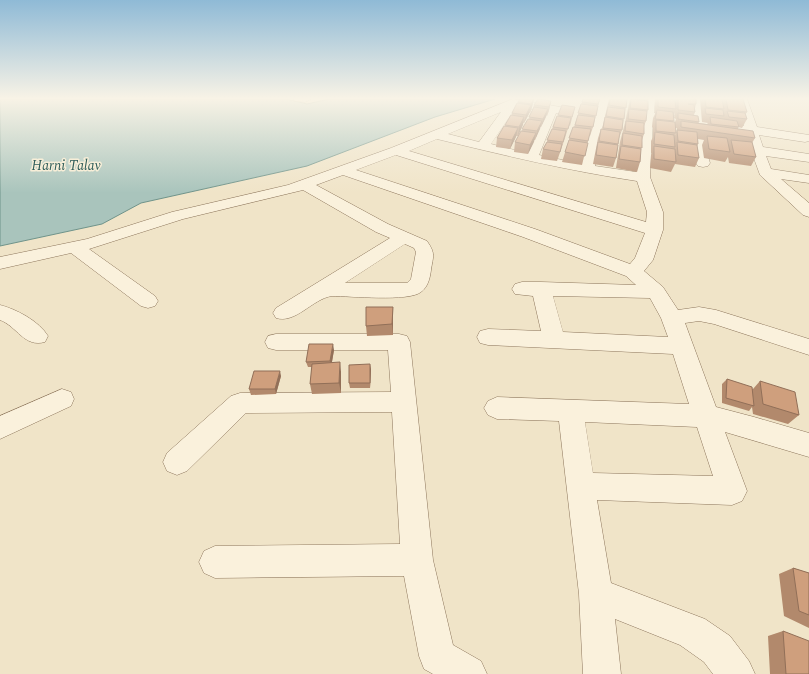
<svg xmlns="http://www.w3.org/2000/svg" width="809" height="674" viewBox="0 0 809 674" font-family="Spectral,serif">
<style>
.water{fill:#a9c4bc;stroke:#6f938a}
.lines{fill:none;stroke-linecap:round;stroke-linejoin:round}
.minor-casing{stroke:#8d765c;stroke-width:1}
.minor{fill:#faf1dc;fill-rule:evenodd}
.wall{fill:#b2896c;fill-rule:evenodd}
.shaded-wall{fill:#916f58}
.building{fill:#cf9f7d;stroke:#916f58}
.labels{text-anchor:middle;stroke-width:3;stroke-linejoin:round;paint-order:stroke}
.far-water-label{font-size:14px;font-style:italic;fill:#2f5d5a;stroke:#f7eed8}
</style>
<rect width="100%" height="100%" fill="#f0e4c8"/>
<path class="water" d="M 0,99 L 286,99 L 307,104 L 329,99 L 495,99 L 435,117 L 307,166 L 141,203 L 102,224 L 0,246 Z"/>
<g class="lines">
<g class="minor-casing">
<path id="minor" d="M 293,99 L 311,99 L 305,102 L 295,101 Z
M 513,99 L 572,109 L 574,111 L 572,113 L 568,115 L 556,113 L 539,155 L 581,164 L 600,99 L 612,99 L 595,166 L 636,172 L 643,99 L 655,99 L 654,113 L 692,118 L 690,99 L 702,99 L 705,120 L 744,126 L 735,99 L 747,99 L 757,127 L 809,135 L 809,141 L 805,142 L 759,135 L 763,147 L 809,154 L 809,162 L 766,156 L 771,169 L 809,175 L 809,183 L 781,179 L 809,203 L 809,217 L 803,215 L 760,175 L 752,153 L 705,146 L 710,163 L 708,166 L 703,167 L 698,166 L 696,163 L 690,141 L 692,138 L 697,137 L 749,145 L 746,133 L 653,120 L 650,177 L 663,212 L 663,230 L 653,260 L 644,271 L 663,287 L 678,310 L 699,307 L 716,310 L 809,339 L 809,355 L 714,324 L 699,321 L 685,323 L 716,407 L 754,417 L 809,433 L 809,457 L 725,432 L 747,491 L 742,501 L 732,505 L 597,500 L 611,583 L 705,619 L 730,636 L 749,661 L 755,674 L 713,674 L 704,662 L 680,645 L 615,619 L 621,674 L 583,674 L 579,594 L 559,421 L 497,419 L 488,415 L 484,408 L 488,401 L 497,397 L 689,404 L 673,354 L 488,345 L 480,343 L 477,337 L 480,331 L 488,329 L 541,331 L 533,296 L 515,294 L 512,289 L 515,284 L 522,282 L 541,282 L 636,285 L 626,276 L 523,237 L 343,175 L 316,185 L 388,224 L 427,241 C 436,254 433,256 431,270 C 430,278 428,287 421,292 C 409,302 350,296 332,296 C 312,299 296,324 276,318 L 273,313 L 276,308 L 390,238 L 376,232 L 303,190 L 183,219 L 89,249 L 155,296 L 158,301 L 155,306 L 148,308 L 141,306 L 71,253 L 0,269 L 0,257 L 87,239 L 172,212 L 288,185 L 391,148 ZM 516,107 L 545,111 L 526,153 L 491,144 ZM 501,112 L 479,142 L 448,134 ZM 437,139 C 503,155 569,171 637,181 L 647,212 L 646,222 L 409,151 ZM 396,155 L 645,233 L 635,258 L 630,264 L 535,229 L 356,170 ZM 405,244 L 414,248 L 416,252 L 411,279 L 407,283 L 345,283 ZM 553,296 L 650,298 L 661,318 L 668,337 L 563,332 ZM 585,422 L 697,427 L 713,476 L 593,473 Z
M 0,305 C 16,309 39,321 48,336 L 45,342 C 24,348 17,326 0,320 Z
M 276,334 L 399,334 L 407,336 L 410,342 L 433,560 L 453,645 L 481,661 L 487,674 L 433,674 L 424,669 L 419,656 L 404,576 L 215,578 L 204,573 L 199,562 L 204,551 L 215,546 L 400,544 L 392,412 L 246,413 L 187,471 L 177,475 L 167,471 L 163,462 L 167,453 L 231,396 L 240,393 L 391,392 L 388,350 L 276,350 L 268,348 L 265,342 L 268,336 Z
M 62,389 L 71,392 L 74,399 L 71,406 L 0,439 L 0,416 Z"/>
</g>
<use href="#minor" class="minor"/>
</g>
<path class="wall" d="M 534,99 L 532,107 L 530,113 L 529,113 L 524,123 L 523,123 L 518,136 L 516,136 L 510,149 L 496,147 L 497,138 L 512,115 L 512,113 L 518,102 Z
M 583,99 L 600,99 L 593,127 L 590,136 L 589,136 L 582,165 L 562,162 L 573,127 L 574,127 Z
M 609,99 L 627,99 L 622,130 L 619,138 L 618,146 L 616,158 L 613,167 L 593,164 L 598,138 L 601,129 L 602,129 Z
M 630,99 L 649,99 L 648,101 L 648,110 L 646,113 L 646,121 L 644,126 L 644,134 L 642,140 L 640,162 L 637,172 L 616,168 L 620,142 L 625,123 Z
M 655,99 L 696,99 L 696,104 L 695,108 L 695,112 L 694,115 L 699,122 L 698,123 L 707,124 L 708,123 L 702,122 L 700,99 L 743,99 L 747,112 L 745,115 L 747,119 L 742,128 L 738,127 L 738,129 L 755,138 L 752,143 L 756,157 L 751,166 L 729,163 L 728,157 L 725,162 L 704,158 L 702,145 L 704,140 L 698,139 L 698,144 L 697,146 L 699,158 L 695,167 L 675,164 L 671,172 L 650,168 L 651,155 L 652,153 L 651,153 L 651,141 L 653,137 L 653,128 L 652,127 L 653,118 L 655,114 ZM 675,112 L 674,118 L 676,119 L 675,122 L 673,122 L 674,115 ZM 675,128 L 677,128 L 677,130 L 674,137 L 676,133 Z
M 551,101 L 549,110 L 547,116 L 546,115 L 541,127 L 540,127 L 535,140 L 534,140 L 528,154 L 514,152 L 515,142 L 529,119 L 534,105 Z
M 562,105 L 575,107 L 570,126 L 569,125 L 565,138 L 557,161 L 541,159 L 543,149 L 547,142 L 557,116 L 558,117 Z
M 393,307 L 393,335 L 367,336 L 366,326 Z
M 334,350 L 332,362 L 341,372 L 341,393 L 312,394 L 310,384 L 312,367 L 308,367 L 306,362 Z
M 371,369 L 370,388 L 350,388 L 349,383 Z
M 281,376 L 276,394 L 251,395 L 249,389 Z
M 727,379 L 753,389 L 760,381 L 799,415 L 788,424 L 753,414 L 752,407 L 749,411 L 722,403 L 722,384 Z
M 793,568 L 809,573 L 809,628 L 784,616 L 779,574 Z
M 783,631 L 809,674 L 770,674 L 768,636 Z"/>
<path class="shaded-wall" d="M 534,99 L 532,107 L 530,113 L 531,104 Z
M 551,101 L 549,110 L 547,116 L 549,107 Z
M 531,105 L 529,114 L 524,123 L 526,115 Z
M 548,109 L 546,117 L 541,127 L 543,119 Z
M 524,117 L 523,125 L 518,136 L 519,127 Z
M 542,121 L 540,129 L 535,140 L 537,131 Z
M 518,128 L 516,137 L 510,149 L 512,140 Z
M 536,133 L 534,142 L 528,154 L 530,145 Z
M 393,307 L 393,335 L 392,324 Z
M 333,344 L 334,350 L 331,367 L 330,361 Z
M 340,362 L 341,372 L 341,393 L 339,383 Z
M 370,364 L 371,369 L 370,388 Z
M 280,371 L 281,376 L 276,394 L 275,389 Z"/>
<path class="building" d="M 520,99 L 534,99 L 531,104 L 518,102 Z
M 538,99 L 551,101 L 549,107 L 534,105 Z
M 583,99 L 600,99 L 598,104 L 582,102 Z
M 610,99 L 627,99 L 626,108 L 609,105 Z
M 631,99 L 648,101 L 648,110 L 630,108 Z
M 658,99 L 675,99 L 676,109 L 658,107 Z
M 678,99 L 696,99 L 696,104 L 688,104 L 694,105 L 695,112 L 678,110 Z
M 705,99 L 722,99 L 724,109 L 706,107 Z
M 726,99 L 743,99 L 747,112 L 728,110 Z
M 517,103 L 531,105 L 526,115 L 512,113 Z
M 581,104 L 598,106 L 596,116 L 578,113 Z
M 562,105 L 575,107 L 572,117 L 558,115 Z
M 534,107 L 548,109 L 543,119 L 529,117 Z
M 608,107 L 625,109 L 624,119 L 606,116 Z
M 705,108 L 723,110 L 724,116 L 706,114 Z
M 629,109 L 647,111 L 646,121 L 628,119 Z
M 657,110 L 673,112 L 674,121 L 655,119 Z
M 727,111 L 745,113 L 747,119 L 729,117 Z
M 678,113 L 698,116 L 699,122 L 678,119 Z
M 511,115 L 524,117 L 519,127 L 505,125 Z
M 578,115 L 595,117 L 593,127 L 575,125 Z
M 557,116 L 571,118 L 568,129 L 553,127 Z
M 605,117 L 623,120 L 622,130 L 603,128 Z
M 710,117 L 737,121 L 739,127 L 711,124 Z
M 528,119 L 542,121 L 537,131 L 522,129 Z
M 656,120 L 675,122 L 676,133 L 656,131 Z
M 626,121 L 644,123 L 644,134 L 625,131 Z
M 681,121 L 753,131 L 755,138 L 681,127 Z
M 504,126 L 518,128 L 512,140 L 497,138 Z
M 573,127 L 591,129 L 588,141 L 569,138 Z
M 552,129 L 566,131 L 563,142 L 547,140 Z
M 601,129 L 620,132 L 618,144 L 599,141 Z
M 677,130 L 697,132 L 698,144 L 678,141 Z
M 521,131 L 536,133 L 530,145 L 515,142 Z
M 655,132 L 674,135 L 675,147 L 654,144 Z
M 623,133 L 642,136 L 642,148 L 622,145 Z
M 707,136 L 727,138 L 730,152 L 709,149 Z
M 569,140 L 588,143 L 585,156 L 565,152 Z
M 731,140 L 752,142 L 756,157 L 734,154 Z
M 547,142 L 562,144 L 560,152 L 543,149 Z
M 598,142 L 618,145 L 616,158 L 596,155 Z
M 677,142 L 697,145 L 699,158 L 678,155 Z
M 621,146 L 641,149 L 640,162 L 619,159 Z
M 654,146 L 675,149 L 676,162 L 654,159 Z
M 366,307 L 393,307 L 392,324 L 366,326 Z
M 309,344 L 333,344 L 330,361 L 306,362 Z
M 340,362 L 339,383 L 310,384 L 312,364 Z
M 370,364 L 370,383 L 349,383 L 349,365 Z
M 254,371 L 280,371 L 275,389 L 249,389 Z
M 727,379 L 752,387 L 754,406 L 726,398 Z
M 760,381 L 795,392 L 799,415 L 763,404 Z
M 793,568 L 809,573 L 809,615 L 799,611 Z
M 783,631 L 809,641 L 809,674 L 786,674 Z"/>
<linearGradient id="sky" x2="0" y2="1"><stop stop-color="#8fbad6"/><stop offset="0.51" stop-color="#f8f3e6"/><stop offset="1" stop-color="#f8f3e6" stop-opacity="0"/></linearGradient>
<rect width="809" height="193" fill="url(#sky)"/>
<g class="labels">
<g class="far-water-label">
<text x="66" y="170">Harni Talav</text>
</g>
</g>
</svg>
